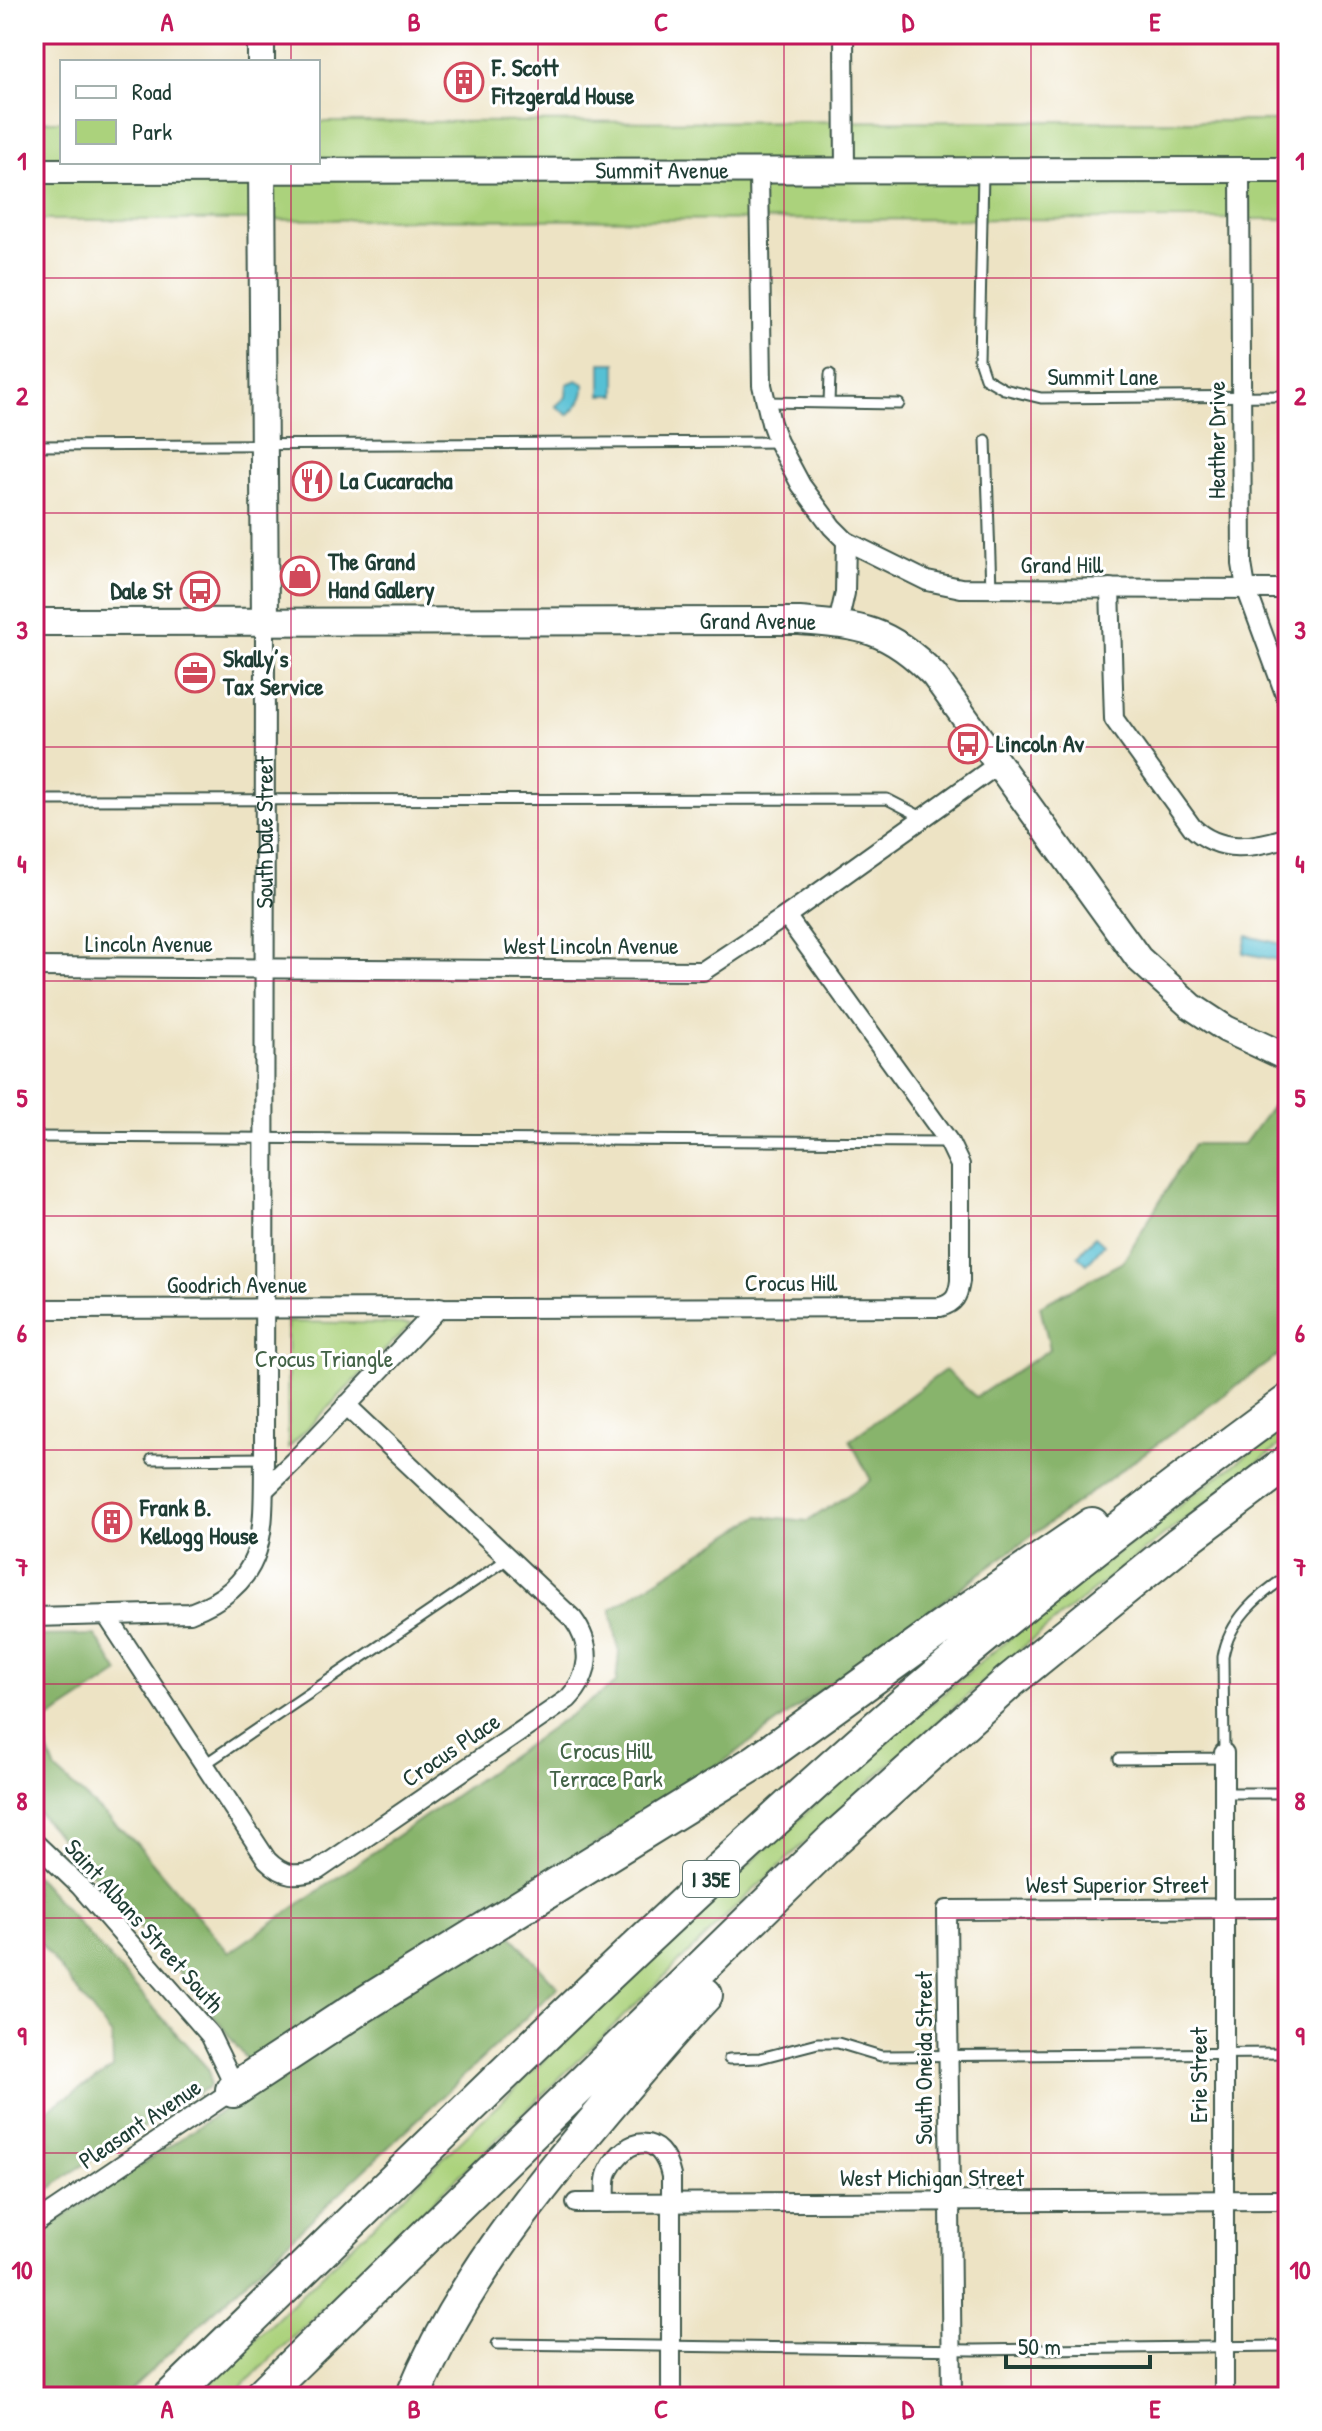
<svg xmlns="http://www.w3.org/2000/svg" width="1322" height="2431" viewBox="0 0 1322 2431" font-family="'Patrick Hand',sans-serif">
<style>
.green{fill:#abd27c;stroke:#658858;stroke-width:2}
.forest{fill:#88b46c;stroke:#547850;stroke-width:2}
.water{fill:#57c0d4;stroke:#3b7e84;stroke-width:2}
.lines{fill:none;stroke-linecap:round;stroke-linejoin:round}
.service-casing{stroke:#3e564a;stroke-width:13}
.minor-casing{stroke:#3e564a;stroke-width:22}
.tertiary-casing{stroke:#3e564a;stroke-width:28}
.secondary-casing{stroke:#3e564a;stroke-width:30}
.motorway-casing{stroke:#3e564a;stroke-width:38}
.service{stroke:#fff;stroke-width:9}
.minor{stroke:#fff;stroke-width:18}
.tertiary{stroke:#fff;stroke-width:24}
.secondary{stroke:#fff;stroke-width:26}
.motorway{stroke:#fff;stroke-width:34}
.grid{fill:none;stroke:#c2185b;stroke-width:2;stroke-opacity:0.55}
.labels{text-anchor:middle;stroke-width:6;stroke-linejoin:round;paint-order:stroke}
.shield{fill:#fff;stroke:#627771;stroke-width:2}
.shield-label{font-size:22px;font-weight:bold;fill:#1f3d34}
.poi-label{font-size:24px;font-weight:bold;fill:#1f3d34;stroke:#fff;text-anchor:start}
.street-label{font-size:24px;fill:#1f3d34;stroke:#fff}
.park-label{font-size:24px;fill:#426246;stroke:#fff}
.neatline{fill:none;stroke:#c2185b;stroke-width:3}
.grid-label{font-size:26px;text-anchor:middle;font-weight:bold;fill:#c2185b}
</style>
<rect width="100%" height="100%" fill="#fff"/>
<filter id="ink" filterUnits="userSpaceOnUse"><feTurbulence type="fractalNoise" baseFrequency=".0125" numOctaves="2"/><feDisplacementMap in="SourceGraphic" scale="16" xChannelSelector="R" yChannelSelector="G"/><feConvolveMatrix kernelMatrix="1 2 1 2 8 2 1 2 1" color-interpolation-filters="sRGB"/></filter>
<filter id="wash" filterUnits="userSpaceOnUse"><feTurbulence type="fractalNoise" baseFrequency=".006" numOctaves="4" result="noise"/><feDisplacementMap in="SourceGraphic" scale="32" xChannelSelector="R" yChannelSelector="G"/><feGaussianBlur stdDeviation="1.8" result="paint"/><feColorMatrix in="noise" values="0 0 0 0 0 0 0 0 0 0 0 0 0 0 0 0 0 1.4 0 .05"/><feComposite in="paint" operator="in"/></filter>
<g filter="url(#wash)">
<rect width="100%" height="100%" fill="#ede3c4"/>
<path class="green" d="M 34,121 L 62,121 L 62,162 L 318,162 L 318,122 L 1288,121 L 1288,219 L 34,220 Z
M 287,1322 L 411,1324 L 288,1448 Z
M 1288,1424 L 1288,1439 L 1091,1592 L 1010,1658 L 882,1771 L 741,1902 L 231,2397 L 195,2397 L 726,1885 L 869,1756 L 1000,1646 L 1151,1527 Z"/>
<path class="forest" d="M 1280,1095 L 1288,1096 L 1288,1348 L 715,1768 L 251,2065 L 188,1982 L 34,1808 L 34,1636 L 95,1635 L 119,1673 L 39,1726 L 56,1771 L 136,1843 L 229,1953 L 616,1683 L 619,1652 L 611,1609 L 759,1516 L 808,1521 L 871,1480 L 850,1440 L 945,1370 L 976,1397 L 1050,1349 L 1040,1306 L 1123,1262 L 1194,1144 L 1244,1144 Z
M 34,1874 L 209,2070 L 210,2086 L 71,2173 L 34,2201 L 34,2118 L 113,2068 L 112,2036 L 34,1935 Z
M 505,1929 L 558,1987 L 123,2397 L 34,2397 L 34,2237 L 326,2041 Z"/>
<path class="water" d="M 601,363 L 616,363 L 616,395 L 601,395 Z
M 577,380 L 584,384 C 585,398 578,406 568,415 L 556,406 L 566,397 L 567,384 Z
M 1247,936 L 1282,944 L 1278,960 L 1243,953 Z
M 1095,1236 L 1104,1244 L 1087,1264 L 1078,1256 Z"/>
</g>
<g filter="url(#ink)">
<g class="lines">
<g class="service-casing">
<path id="service" d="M 983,172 L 979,360 L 985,378 L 1004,389 L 1041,398 L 1288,396
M 766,402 L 899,404
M 829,403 L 830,374
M 986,440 L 991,589
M 34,446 L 778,442
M 34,800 L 887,799 L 922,817
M 34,1137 L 947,1142
M 152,1459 L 264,1458
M 1224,1753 L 1223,1657 C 1229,1620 1258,1595 1288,1576
M 1119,1759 L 1224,1758
M 205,1764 L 509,1558
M 1222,1793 L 1288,1793
M 729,2059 L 760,2058 L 818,2043 L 838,2043 L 881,2056 L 1288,2053
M 497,2344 L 975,2350 L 1288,2346"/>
</g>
<g class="minor-casing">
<g id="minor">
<path d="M 844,34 L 845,172"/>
<path d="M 1240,171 L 1242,564 L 1246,588 L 1288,702"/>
<path d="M 759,173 L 762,385 L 771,423 L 778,442 L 801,485 L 832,527 L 846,541 L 927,581 L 961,588 L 1288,589"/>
<path d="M 1110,588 L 1114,719 L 1192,827 C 1220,854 1253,848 1288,837"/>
<path d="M 838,624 L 845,593 L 846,541"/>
<path d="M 34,967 L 703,971 L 786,916 L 997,765"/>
<path d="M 34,1309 L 940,1307 C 955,1303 958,1296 960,1281 L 960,1165 L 949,1142 L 786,916"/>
<path d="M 264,1490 L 298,1457 L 440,1307"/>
<path d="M 107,1616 L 267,1860 C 284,1877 296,1877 318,1870 L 568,1699 C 591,1675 593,1646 573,1619 L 346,1405"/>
<path id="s1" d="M 34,1617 L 190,1613 C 270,1583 263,1531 264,1458 L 265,623"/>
<path d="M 34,1842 L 80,1886 L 210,2035 L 230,2076 L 233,2090 L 34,2224"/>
<path d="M 576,2203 L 1288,2200"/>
<path d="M 606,2203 C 606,2193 604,2179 609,2170 C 627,2136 661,2131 671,2176 L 671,2397"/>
<path d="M 952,2397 L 947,1910 L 1288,1908"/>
<path d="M 1224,2397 L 1224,1753"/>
</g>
</g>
<g class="tertiary-casing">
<g id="tertiary">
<path id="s2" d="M 34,171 L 1288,170"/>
</g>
</g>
<g class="secondary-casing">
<g id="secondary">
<path d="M 261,34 L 261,62"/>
<path d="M 262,162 L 265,623"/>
<path id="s3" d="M 34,622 L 799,621 C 862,626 888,628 934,675 L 1139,959 L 1191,1006 L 1226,1029 L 1288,1058"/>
</g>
</g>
<g class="motorway-casing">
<path id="motorway" d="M 233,2090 L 358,2008 L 756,1762 L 943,1627 L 1092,1525
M 171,2397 C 405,2171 636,1940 881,1724 C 1011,1610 1149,1504 1288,1402
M 260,2397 L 833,1840 L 1010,1681 L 1180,1543 L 1288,1462
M 413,2397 C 456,2292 528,2200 601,2114 C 635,2074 669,2033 705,1995"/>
</g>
<use href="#service" class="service"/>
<use href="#minor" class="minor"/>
<use href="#tertiary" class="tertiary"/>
<use href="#secondary" class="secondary"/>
<use href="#motorway" class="motorway"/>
</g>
</g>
<path class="grid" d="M 291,34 L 291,62M 538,34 L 538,2397M 784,34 L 784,2397M 1031,34 L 1031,2397M 291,162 L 291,2397M 34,278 L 1288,278M 34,513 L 1288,513M 34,747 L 1288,747M 34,981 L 1288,981M 34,1216 L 1288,1216M 34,1450 L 1288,1450M 34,1684 L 1288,1684M 34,1918 L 1288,1918M 34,2153 L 1288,2153"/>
<defs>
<g id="building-ring" transform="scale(2)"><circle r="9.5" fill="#fff" stroke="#d1495b" stroke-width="1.5"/><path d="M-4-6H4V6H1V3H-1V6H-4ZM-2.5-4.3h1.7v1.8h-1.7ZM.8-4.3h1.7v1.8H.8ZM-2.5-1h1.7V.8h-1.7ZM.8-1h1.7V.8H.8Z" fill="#d1495b"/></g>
<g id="restaurant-ring" transform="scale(2)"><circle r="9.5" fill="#fff" stroke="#d1495b" stroke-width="1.5"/><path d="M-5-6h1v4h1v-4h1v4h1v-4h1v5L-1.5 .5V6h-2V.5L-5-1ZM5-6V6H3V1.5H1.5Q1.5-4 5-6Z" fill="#d1495b"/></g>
<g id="shop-ring" transform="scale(2)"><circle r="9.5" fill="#fff" stroke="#d1495b" stroke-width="1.5"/><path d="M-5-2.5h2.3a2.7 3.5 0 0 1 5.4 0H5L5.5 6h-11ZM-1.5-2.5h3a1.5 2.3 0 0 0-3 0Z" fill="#d1495b"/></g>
<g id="bus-ring" transform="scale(2)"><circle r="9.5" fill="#fff" stroke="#d1495b" stroke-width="1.5"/><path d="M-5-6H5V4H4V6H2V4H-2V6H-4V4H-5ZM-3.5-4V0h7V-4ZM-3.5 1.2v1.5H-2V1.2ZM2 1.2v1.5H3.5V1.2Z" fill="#d1495b"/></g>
<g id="office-ring" transform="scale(2)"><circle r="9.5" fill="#fff" stroke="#d1495b" stroke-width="1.5"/><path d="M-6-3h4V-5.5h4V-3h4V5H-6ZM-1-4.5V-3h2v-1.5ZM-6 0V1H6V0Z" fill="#d1495b"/></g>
</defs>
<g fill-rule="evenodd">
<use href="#building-ring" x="464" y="82"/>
<use href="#restaurant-ring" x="312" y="481"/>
<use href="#shop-ring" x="300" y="576"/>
<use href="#bus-ring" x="200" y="591"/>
<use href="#office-ring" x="195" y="673"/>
<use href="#bus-ring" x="968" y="744"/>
<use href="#building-ring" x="112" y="1522"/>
</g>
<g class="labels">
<rect class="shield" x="683" y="1861" width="56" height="36" rx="6"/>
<g class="shield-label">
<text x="711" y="1887">I 35E</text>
</g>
<g class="poi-label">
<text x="492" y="76">F. Scott<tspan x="492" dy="28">Fitzgerald House</tspan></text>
<text x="340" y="489">La Cucaracha</text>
<text x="328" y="570">The Grand<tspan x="328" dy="28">Hand Gallery</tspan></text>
<text x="172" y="599" text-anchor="end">Dale St</text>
<text x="223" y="667">Skally’s<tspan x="223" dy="28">Tax Service</tspan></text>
<text x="996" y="752">Lincoln Av</text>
<text x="140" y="1516">Frank B.<tspan x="140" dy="28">Kellogg House</tspan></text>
</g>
<g class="street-label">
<text dy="8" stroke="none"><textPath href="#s2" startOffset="628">Summit Avenue</textPath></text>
<text x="1103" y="385">Summit Lane</text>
<text transform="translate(1217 440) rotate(-90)" y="8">Heather Drive</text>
<text x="1062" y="573">Grand Hill</text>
<text dy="8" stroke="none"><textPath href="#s3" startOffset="724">Grand Avenue</textPath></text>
<text dy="8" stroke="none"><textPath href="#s1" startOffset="970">South Dale Street</textPath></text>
<text x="149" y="952">Lincoln Avenue</text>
<text x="591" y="954">West Lincoln Avenue</text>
<text x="791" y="1291">Crocus Hill</text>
<text x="237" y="1293">Goodrich Avenue</text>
<text transform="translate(451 1750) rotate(-34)" y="8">Crocus Place</text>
<text x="1117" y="1893">West Superior Street</text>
<text transform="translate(144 1926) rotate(48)" y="8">Saint Albans Street South</text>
<text transform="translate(924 2058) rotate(-90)" y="8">South Oneida Street</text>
<text transform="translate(1199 2075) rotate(-90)" y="8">Erie Street</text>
<text transform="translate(140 2124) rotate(-34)" y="8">Pleasant Avenue</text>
<text x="932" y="2186">West Michigan Street</text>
</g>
<g class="park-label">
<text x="324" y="1367">Crocus Triangle</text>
<text x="606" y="1759">Crocus Hill<tspan x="606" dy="28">Terrace Park</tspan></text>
</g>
</g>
<rect width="1322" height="2431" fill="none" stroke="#fff" stroke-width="88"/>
<rect x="60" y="60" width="260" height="104" fill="#ffffff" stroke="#a5b1ae" stroke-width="2"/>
<rect x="76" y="86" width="40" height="12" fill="#ffffff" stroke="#a5b1ae" stroke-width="2"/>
<text x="132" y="100" font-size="24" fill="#1f3d34">Road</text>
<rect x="76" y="120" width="40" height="24" fill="#abd27c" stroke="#a5b1ae" stroke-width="2"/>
<text x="132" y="140" font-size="24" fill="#1f3d34">Park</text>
<path d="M1006 2355v12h144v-12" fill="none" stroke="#1f3d34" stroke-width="4"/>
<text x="1018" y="2355" font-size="24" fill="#1f3d34" stroke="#ffffff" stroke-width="6" paint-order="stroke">50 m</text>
<rect x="44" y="44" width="1234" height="2343" class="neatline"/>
<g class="grid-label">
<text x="167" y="31">A</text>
<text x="414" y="31">B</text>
<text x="661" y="31">C</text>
<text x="908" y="31">D</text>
<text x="1155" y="31">E</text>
<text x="22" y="170">1</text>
<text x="1300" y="170">1</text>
<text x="22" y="405">2</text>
<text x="1300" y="405">2</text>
<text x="22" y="639">3</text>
<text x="1300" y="639">3</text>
<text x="22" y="873">4</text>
<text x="1300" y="873">4</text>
<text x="22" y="1107">5</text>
<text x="1300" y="1107">5</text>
<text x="22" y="1342">6</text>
<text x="1300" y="1342">6</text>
<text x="22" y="1576">7</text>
<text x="1300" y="1576">7</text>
<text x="22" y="1810">8</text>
<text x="1300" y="1810">8</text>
<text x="22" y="2045">9</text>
<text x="1300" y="2045">9</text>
<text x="22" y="2279">10</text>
<text x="1300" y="2279">10</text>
<text x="167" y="2418">A</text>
<text x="414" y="2418">B</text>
<text x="661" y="2418">C</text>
<text x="908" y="2418">D</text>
<text x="1155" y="2418">E</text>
</g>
</svg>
